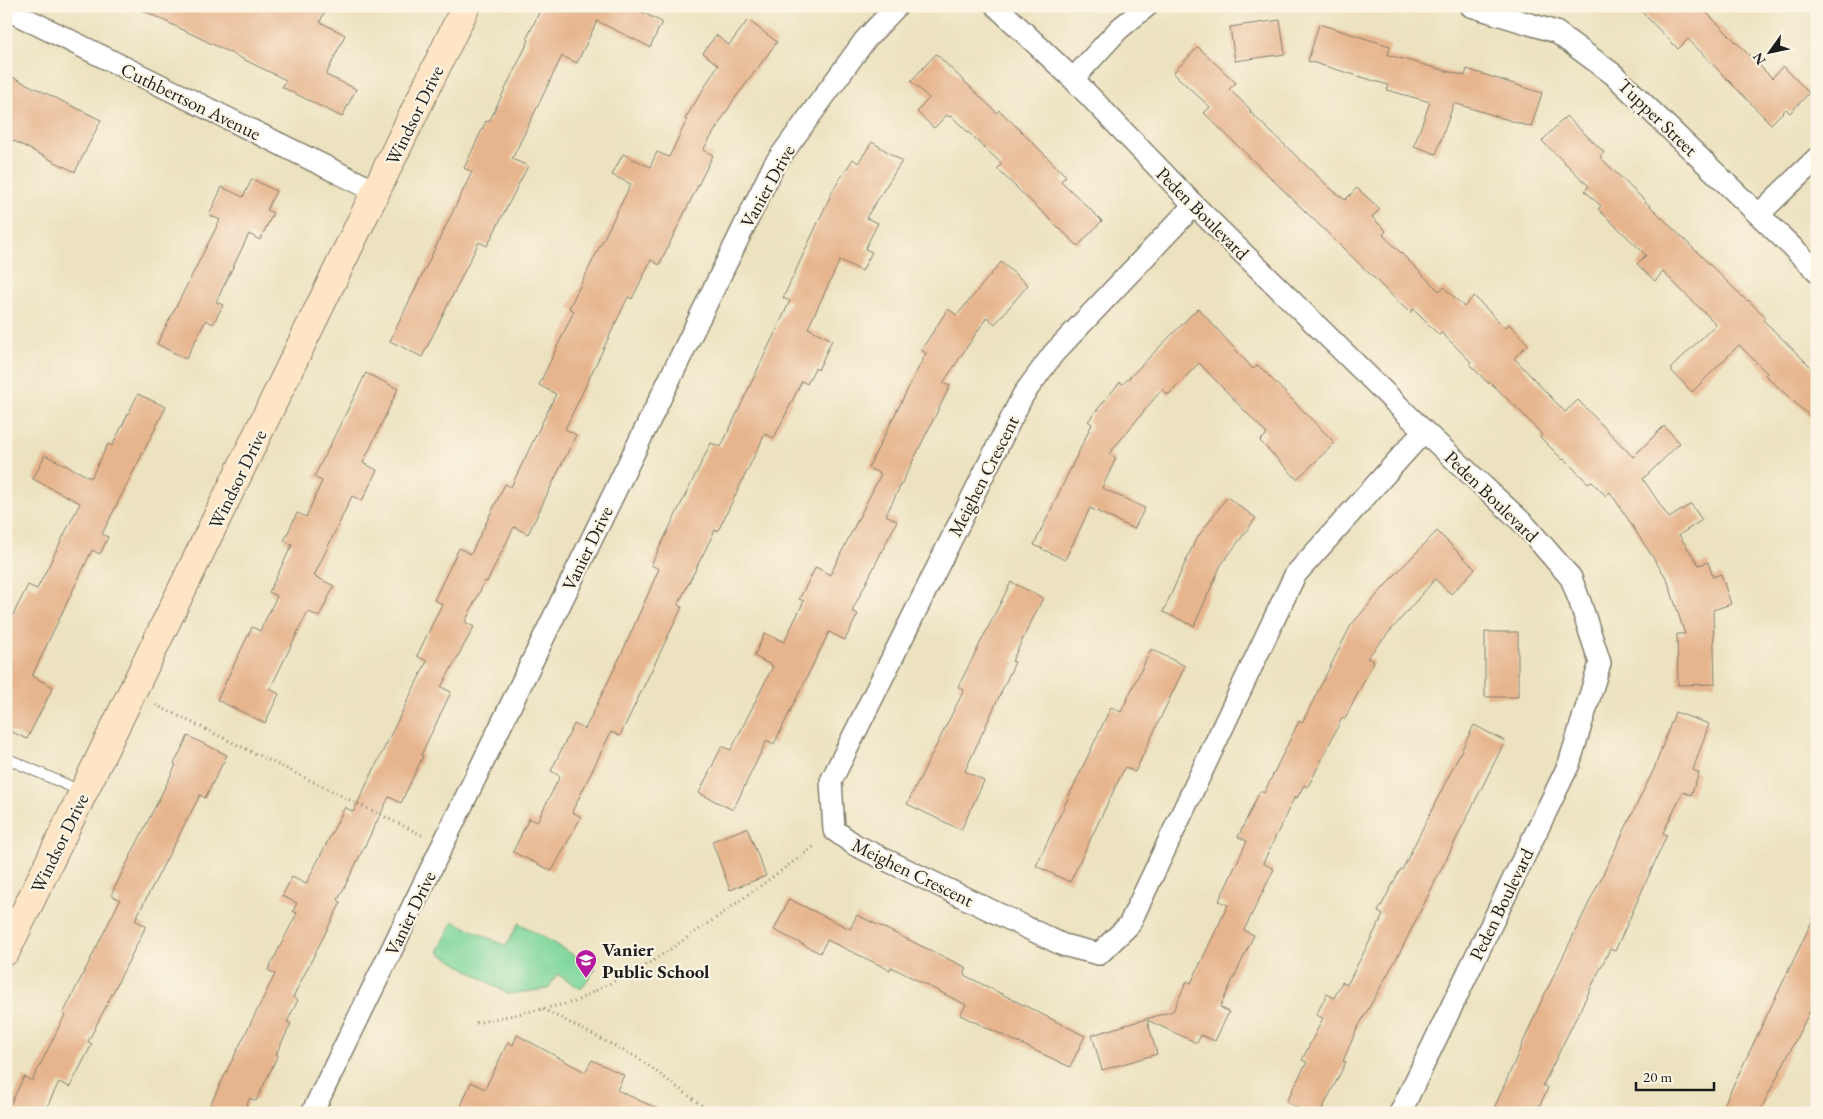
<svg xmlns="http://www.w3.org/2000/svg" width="1823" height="1119" viewBox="0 0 1823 1119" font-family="'EB Garamond',serif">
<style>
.green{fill:#7fd79c;stroke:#4e7a5c}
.building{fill:#e6b58e}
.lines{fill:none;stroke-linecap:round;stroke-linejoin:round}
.lane-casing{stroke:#847f6e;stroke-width:12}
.street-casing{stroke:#847f6e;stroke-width:24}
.secondary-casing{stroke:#847f6e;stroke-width:30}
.path{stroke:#847f6e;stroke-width:3;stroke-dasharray:1 4;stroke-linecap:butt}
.lane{stroke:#fff;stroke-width:10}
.street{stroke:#fff;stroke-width:21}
.secondary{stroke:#fee5c5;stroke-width:28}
.labels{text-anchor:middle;stroke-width:4.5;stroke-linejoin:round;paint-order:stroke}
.street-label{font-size:19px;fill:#1c1c1c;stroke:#fcf5e5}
.poi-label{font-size:19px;font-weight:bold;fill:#1c1c1c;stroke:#fcf5e5;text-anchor:start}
</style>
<rect width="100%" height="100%" fill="#fcf5e5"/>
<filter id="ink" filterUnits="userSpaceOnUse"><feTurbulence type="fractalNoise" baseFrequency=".02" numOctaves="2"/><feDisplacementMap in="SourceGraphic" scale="10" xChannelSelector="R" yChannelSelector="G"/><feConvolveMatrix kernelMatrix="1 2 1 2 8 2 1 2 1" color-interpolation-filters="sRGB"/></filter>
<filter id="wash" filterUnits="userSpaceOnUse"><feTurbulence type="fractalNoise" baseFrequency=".0096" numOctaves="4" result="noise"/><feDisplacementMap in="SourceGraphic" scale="20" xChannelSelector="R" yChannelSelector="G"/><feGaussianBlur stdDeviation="1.12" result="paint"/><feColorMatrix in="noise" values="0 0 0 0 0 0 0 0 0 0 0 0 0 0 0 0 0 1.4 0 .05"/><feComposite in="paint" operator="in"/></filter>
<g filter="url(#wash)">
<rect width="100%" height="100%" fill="#ece2c0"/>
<path class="green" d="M 453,921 L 506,946 L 519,923 L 596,968 L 581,989 L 557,974 L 548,989 L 508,994 L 438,952 Z"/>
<g id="blocks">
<path class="building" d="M 134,6 L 327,6 L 320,22 L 345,35 L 326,75 L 356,89 L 342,117 L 282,87 L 286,80 Z
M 542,6 L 630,6 L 662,22 L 650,47 L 597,21 L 577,63 L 562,56 L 512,159 L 528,166 L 487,246 L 479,242 L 422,357 L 390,341 L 472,172 L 464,168 L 486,121 L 489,122 L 529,40 L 527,38 Z
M 1636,6 L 1700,6 L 1772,78 L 1783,66 L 1809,93 L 1790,113 L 1786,109 L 1771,124 L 1688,39 L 1678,49 Z
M 748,20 L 777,42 L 733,101 L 703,150 L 713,155 L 659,265 L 651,260 L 632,299 L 628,297 L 565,429 L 576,435 L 528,534 L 514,527 L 487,582 L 485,581 L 465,622 L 474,627 L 441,687 L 451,692 L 421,755 L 423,756 L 401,803 L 389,797 L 338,900 L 341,902 L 293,997 L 298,1000 L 287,1022 L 291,1024 L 276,1054 L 278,1055 L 256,1101 L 250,1098 L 243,1113 L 206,1113 L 275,974 L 268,970 L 297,913 L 293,911 L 297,903 L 282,896 L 292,877 L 306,884 L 345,807 L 353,812 L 427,661 L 417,656 L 442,604 L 434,600 L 451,565 L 459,548 L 471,554 L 505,484 L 511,487 L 556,394 L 539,385 L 574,311 L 569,308 L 631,184 L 612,175 L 623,154 L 650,167 L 657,152 L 669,157 L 687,120 L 685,119 L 718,65 L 703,53 L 716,35 L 729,45 Z
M 1280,20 L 1285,54 L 1235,61 L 1230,27 Z
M 1319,24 L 1390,46 L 1388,55 L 1465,76 L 1467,69 L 1542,93 L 1531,127 L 1454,103 L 1436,154 L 1414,146 L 1430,102 L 1387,90 L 1388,85 L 1308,61 Z
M 1198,47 L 1236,83 L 1229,89 L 1251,110 L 1250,112 L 1330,188 L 1345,200 L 1357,188 L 1380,209 L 1372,217 L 1386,231 L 1383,235 L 1439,291 L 1444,287 L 1464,307 L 1474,296 L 1505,328 L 1509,324 L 1528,344 L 1514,358 L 1565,412 L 1578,400 L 1633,457 L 1664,426 L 1680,443 L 1643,479 L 1669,518 L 1691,504 L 1702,520 L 1679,535 L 1699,565 L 1708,562 L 1713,577 L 1721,574 L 1731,604 L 1713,610 L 1715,684 L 1678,685 L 1677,634 L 1685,634 L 1667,579 L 1610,492 L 1606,496 L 1591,481 L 1588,483 L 1564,459 L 1563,460 L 1540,437 L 1542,435 L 1522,413 L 1490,382 L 1489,384 L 1469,364 L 1471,362 L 1442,333 L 1439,335 L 1413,309 L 1410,313 L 1204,113 L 1210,107 L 1173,73 Z
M 936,54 L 997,113 L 999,110 L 1022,132 L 1066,176 L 1061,181 L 1102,221 L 1078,246 L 997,169 L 1002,164 L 951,116 L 949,117 L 947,115 L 934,128 L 917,112 L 929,98 L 911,81 Z
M 6,74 L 101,120 L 75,172 L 6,137 Z
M 1566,116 L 1604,152 L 1600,157 L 1747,301 L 1748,300 L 1766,317 L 1763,320 L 1817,373 L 1817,423 L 1765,375 L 1767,373 L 1739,345 L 1692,392 L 1670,369 L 1716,324 L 1663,272 L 1655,281 L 1637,264 L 1646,255 L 1598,209 L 1601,206 L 1585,191 L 1589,186 L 1542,141 Z
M 872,142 L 902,161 L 866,218 L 878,223 L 865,249 L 872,252 L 862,271 L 840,260 L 808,328 L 832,340 L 818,370 L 815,368 L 807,384 L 802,381 L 774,438 L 765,434 L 718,531 L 715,530 L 678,605 L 682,607 L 620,736 L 611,732 L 572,812 L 581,817 L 552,871 L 513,852 L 529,818 L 537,822 L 560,776 L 551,771 L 574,724 L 585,729 L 622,653 L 659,569 L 651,565 L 711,443 L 721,447 L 790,301 L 783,298 L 833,190 L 853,159 L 858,163 Z
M 252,179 L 276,191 L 267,210 L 273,213 L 260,240 L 249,234 L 216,302 L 223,305 L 213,324 L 206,320 L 186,359 L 157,344 L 220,220 L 209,215 L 222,187 L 243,197 Z
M 1001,262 L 1028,285 L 995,324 L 987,317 L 943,383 L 950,386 L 886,515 L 897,521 L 852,611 L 858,614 L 845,640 L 829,632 L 774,744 L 767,740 L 733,810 L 699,793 L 722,746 L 731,750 L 773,666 L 754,656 L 765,633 L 784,642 L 804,601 L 799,599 L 816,567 L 830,575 L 881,474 L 868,468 L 926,353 L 921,350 L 948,309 L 957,315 Z
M 1198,308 L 1253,369 L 1258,365 L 1335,443 L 1297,479 L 1260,441 L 1267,434 L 1199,363 L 1168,395 L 1162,389 L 1109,454 L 1116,458 L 1102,488 L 1145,508 L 1134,529 L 1090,508 L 1065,560 L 1034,545 L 1092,424 L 1088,421 L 1120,382 L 1123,384 Z
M 366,373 L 398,389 L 363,463 L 377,470 L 362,501 L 352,496 L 314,576 L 334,586 L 319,617 L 308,611 L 270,689 L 279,694 L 265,723 L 217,700 L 252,627 L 260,631 L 277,596 L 269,592 L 292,545 L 284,541 L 297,513 L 306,517 L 322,481 L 314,477 Z
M 138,394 L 166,407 L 102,534 L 108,537 L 100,554 L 92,550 L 32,676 L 53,687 L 27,739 L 6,729 L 6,612 L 13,615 L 28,585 L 37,589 L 80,503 L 33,479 L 45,455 L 91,478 L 108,444 L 112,446 Z
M 1227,497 L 1256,518 L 1221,565 L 1194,626 L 1163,612 L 1195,541 Z
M 1437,531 L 1475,569 L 1451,594 L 1435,579 L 1367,658 L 1374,661 L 1345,719 L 1342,718 L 1308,787 L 1304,785 L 1297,798 L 1295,796 L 1263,863 L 1274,869 L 1244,930 L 1254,935 L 1220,1007 L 1229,1012 L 1215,1041 L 1201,1035 L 1197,1043 L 1147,1020 L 1157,1054 L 1102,1070 L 1092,1035 L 1173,1011 L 1187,981 L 1191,983 L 1228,905 L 1219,901 L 1247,841 L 1238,837 L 1260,791 L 1264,793 L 1299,721 L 1302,723 L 1351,625 L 1391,579 Z
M 1011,582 L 1043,598 L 1012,661 L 1015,662 L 965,771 L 984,781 L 961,830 L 907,804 L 964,690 L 958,687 Z
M 1485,632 L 1518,632 L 1518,697 L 1485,697 Z
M 1151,649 L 1185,666 L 1135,772 L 1125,767 L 1070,882 L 1036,866 L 1111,707 L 1121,712 Z
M 1675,712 L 1709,724 L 1693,770 L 1699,773 L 1691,795 L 1683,792 L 1663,833 L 1667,835 L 1615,951 L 1610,949 L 1543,1085 L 1548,1088 L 1536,1113 L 1492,1113 L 1540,1004 L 1654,769 Z
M 1474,725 L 1505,741 L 1400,952 L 1356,1031 L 1343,1061 L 1346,1062 L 1320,1113 L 1306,1113 L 1286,1102 L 1307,1062 L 1302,1060 L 1323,1018 L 1316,1015 L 1327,994 L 1334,998 L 1342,982 L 1347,985 L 1383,915 L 1378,912 L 1400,870 L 1402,870 Z
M 188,736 L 227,755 L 205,798 L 200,795 L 135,920 L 146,926 L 88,1042 L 92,1044 L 70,1087 L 59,1082 L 44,1113 L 6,1113 L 24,1077 L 32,1081 L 65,1015 L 63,1014 L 120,900 L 111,895 L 176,765 L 174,764 Z
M 747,828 L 766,876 L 730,890 L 712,841 Z
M 789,899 L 850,929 L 857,915 L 967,968 L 964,975 L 1085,1036 L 1070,1067 L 960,1015 L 966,1005 L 891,967 L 890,970 L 827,940 L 820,953 L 774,930 Z
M 1817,911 L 1817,996 L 1810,1011 L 1759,1113 L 1720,1113 Z
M 517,1035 L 585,1072 L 592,1060 L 624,1075 L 617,1090 L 667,1113 L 458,1113 L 471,1082 L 485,1089 L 508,1042 L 513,1045 Z"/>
</g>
</g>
<g filter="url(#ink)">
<use href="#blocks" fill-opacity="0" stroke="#847f6e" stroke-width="1"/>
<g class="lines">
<g class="lane-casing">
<path id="lane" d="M 6,758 L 83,792"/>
</g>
<g class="street-casing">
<path id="street" d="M 996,6 L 1073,79 L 1194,205 L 1424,431 L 1524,524 L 1571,578 L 1580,602 L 1600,663 L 1569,764 L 1400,1113
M 1471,6 L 1556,32 L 1613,74 L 1817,271
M 6,9 L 377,192
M 1073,79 L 1119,29 L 1147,6
M 1194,205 L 1053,354 L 1023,395 L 831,781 L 834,830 L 855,845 L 1063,945 L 1099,954 L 1129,925 L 1295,575 L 1424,431
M 1759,214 L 1817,158
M 312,1113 L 774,165 L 865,40 L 897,6"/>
</g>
<g class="secondary-casing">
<path id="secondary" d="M 6,951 L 466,6"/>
</g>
<path class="path" d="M 156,705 L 422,835
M 543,1009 L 638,1058 L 712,1113
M 476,1023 L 574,1002 L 653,961 L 726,911 L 816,845"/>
<use href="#lane" class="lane"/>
<use href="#street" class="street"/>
<use href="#secondary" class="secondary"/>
</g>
</g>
<defs>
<g id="school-pin" transform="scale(1.125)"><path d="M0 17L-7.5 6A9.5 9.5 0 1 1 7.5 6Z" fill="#b5179e" stroke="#fcf5e5"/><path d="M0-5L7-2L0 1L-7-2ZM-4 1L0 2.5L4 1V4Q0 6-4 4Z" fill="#fff"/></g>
</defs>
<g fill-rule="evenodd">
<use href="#school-pin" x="586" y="960"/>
</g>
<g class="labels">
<g class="street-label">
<text transform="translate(191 101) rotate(26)" y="7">Cuthbertson Avenue</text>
<text transform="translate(414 115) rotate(-64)" y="7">Windsor Drive</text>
<text transform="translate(1658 117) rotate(44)" y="7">Tupper Street</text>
<text transform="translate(767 186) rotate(-61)" y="7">Vanier Drive</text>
<text transform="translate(1203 213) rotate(45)" y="7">Peden Boulevard</text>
<text transform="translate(983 476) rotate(-63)" y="7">Meighen Crescent</text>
<text transform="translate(237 479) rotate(-64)" y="7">Windsor Drive</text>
<text transform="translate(1492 496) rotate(44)" y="7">Peden Boulevard</text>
<text transform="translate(587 548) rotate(-64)" y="7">Vanier Drive</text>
<text transform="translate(59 843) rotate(-64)" y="7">Windsor Drive</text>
<text transform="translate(913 872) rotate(26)" y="7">Meighen Crescent</text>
<text transform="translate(1501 904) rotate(-64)" y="7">Peden Boulevard</text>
<text transform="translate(410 913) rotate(-64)" y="7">Vanier Drive</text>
</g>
<g class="poi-label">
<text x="602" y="956">Vanier<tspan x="602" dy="22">Public School</tspan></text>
</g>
</g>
<rect width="1823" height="1119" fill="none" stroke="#fcf5e5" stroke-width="25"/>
<g transform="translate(1770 52) rotate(237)" stroke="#fcf5e5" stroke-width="4" paint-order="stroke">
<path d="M0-4L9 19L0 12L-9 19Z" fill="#1c1c1c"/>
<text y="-8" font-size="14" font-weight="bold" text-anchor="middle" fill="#1c1c1c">N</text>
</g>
<path d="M1636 1082v8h78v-8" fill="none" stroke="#1c1c1c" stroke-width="2.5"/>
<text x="1643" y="1082" font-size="15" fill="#1c1c1c" stroke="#fcf5e5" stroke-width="4" paint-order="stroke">20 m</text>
</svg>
